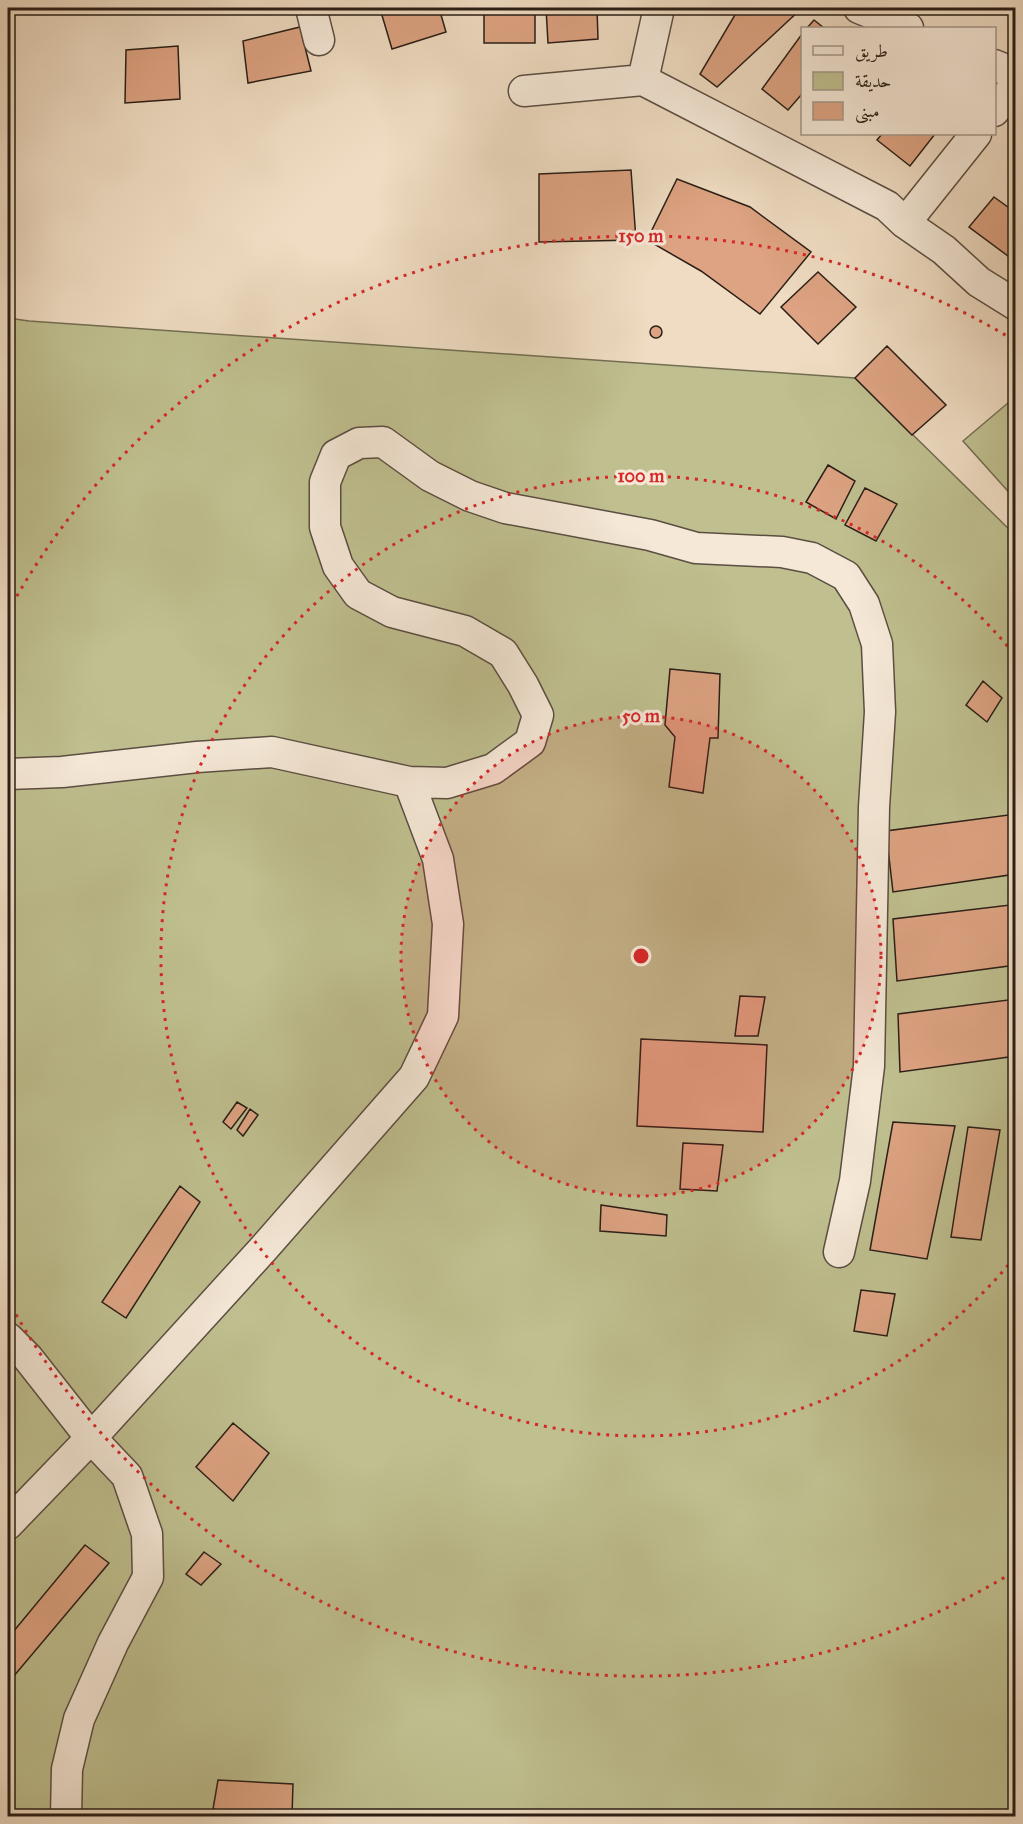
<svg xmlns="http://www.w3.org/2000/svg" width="1023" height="1824" viewBox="0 0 1023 1824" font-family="'IM FELL Great Primer',Amiri,serif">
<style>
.green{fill:#bfbf8f;stroke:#746e53;stroke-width:1.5}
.building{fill:#dda382;stroke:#2a1e17;stroke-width:1.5}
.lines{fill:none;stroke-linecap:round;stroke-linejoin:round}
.minor-casing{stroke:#5b4e42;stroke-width:33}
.minor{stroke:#f5e8d7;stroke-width:30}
.ring{fill:none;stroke:#d62828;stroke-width:3;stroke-dasharray:3 6}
.centre{fill:#d62828;stroke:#f5e8d7;stroke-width:3}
.ring-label{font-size:18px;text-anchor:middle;font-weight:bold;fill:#d62828;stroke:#f5e8d7;stroke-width:6;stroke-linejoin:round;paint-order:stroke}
</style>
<rect width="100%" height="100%" fill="#efdcc2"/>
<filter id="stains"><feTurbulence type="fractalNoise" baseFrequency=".00333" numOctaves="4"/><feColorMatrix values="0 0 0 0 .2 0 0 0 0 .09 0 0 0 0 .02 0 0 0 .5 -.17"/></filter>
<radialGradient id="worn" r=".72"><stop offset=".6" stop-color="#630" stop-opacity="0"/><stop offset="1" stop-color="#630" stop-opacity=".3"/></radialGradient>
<path class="green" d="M 8,318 L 29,321 L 855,378 L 1015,535 L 1015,1816 L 8,1816 Z
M 1015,397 L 1015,499 L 963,441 Z"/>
<path class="building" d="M 392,8 L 439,8 L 446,32 L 392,49 L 381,12 Z
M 484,8 L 535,8 L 535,43 L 484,43 Z
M 546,8 L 597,8 L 598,39 L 548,43 Z
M 739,8 L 802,8 L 717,87 L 700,74 Z
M 814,20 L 824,28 L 807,28 Z
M 300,27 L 311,71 L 248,83 L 243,41 Z
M 802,34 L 802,94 L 788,110 L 762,89 Z
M 178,46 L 180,99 L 125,103 L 126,50 Z
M 882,134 L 935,134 L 910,166 L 877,140 Z
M 631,170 L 636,240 L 539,242 L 539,174 Z
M 677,179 L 750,207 L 811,252 L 760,314 L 701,271 L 647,240 Z
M 994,197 L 1016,213 L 1016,262 L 969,227 Z
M 818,272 L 856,307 L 818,344 L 781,307 Z
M650 332a6 6 0 1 1 12 0a6 6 0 1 1-12 0Z
M 887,346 L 946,405 L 912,435 L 855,378 Z
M 828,465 L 855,481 L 836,519 L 806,502 Z
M 865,488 L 897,504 L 876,541 L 845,525 Z
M 670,669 L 720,674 L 718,738 L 710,738 L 703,793 L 669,787 L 675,737 L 665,725 Z
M 983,681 L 1002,698 L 987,722 L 966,705 Z
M 1016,814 L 1016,874 L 893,892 L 886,831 Z
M 1010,905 L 1016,965 L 897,981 L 893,919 Z
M 740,996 L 765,997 L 758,1036 L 735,1036 Z
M 1016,999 L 1016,1056 L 900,1072 L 898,1014 Z
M 641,1039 L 767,1045 L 763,1132 L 637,1126 Z
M 237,1102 L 247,1108 L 231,1129 L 223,1122 Z
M 250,1109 L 258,1115 L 243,1136 L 237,1130 Z
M 893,1122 L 955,1126 L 927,1259 L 870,1250 Z
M 968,1127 L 1000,1130 L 981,1240 L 951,1237 Z
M 683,1143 L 723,1145 L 717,1191 L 680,1189 Z
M 180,1186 L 200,1202 L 126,1318 L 102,1302 Z
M 601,1205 L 667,1215 L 666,1236 L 600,1231 Z
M 861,1290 L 895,1294 L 887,1336 L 854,1331 Z
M 233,1423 L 269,1453 L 233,1501 L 196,1467 Z
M 85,1545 L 109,1563 L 8,1683 L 8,1638 Z
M 204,1552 L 221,1564 L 201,1585 L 186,1574 Z
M 218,1780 L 293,1784 L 292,1816 L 254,1816 L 213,1809 Z"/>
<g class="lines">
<g class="minor-casing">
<path id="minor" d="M 311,8 L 319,40
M 859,8 L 908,28
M 994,65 L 1016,74
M 643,80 L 887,206 L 905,223 L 944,250 L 979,282 L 1016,305
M 524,91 L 643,80 L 659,8
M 994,111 L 1016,85
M 905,223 L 976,134
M 8,774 L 62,772 L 197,757 L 272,752 L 409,782 L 447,783 L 493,769 L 530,742 L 538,715 L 523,685 L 503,653 L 465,631 L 392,612 L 358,594 L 338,566 L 325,527 L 325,482 L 336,455 L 359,443 L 383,442 L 430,476 L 470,496 L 505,508 L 650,535 L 696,548 L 782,552 L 812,558 L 846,576 L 864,604 L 877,644 L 880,712 L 874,807 L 869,1066 L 855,1181 L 839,1252
M 8,1338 L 28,1358 L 91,1438 L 127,1476 L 147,1534 L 148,1577 L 113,1643 L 79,1719 L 67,1769 L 66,1816
M 8,1524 L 91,1438 L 265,1247 L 414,1077 L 443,1016 L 448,924 L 438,859 L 409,782"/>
</g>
<use href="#minor" class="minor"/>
</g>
<circle cx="641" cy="956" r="240" fill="#d62828" fill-opacity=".12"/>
<g class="ring">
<circle cx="641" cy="956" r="240"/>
<path d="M1014 1258A480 480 0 1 1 1014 654"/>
<path d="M1012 1573A720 720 0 0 1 8 1300M8 612A720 720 0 0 1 1012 339"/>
</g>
<circle cx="641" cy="956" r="9" class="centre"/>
<g class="ring-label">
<text x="641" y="242">150 m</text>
<text x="641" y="482">100 m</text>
<text x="641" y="722">50 m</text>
</g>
<rect width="1023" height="1824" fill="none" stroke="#efdcc2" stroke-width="30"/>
<rect x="9" y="9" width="1005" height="1806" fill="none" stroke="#2a1e17" stroke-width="3"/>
<rect x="15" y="15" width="993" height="1794" fill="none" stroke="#2a1e17" stroke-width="1.5"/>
<rect x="801" y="27" width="195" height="108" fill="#f5e8d7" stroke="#a4978a" stroke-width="1.5"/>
<rect x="813" y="46" width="30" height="9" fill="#f5e8d7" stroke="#a4978a" stroke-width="1.5"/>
<text x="855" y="57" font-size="18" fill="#2a1e17">طريق</text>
<rect x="813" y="72" width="30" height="18" fill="#bfbf8f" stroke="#a4978a" stroke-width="1.5"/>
<text x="855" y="87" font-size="18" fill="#2a1e17">حديقة</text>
<rect x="813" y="102" width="30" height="18" fill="#dda382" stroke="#a4978a" stroke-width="1.5"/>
<text x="855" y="117" font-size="18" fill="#2a1e17">مبنى</text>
<rect width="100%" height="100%" filter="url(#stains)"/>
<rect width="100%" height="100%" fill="url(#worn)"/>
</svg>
